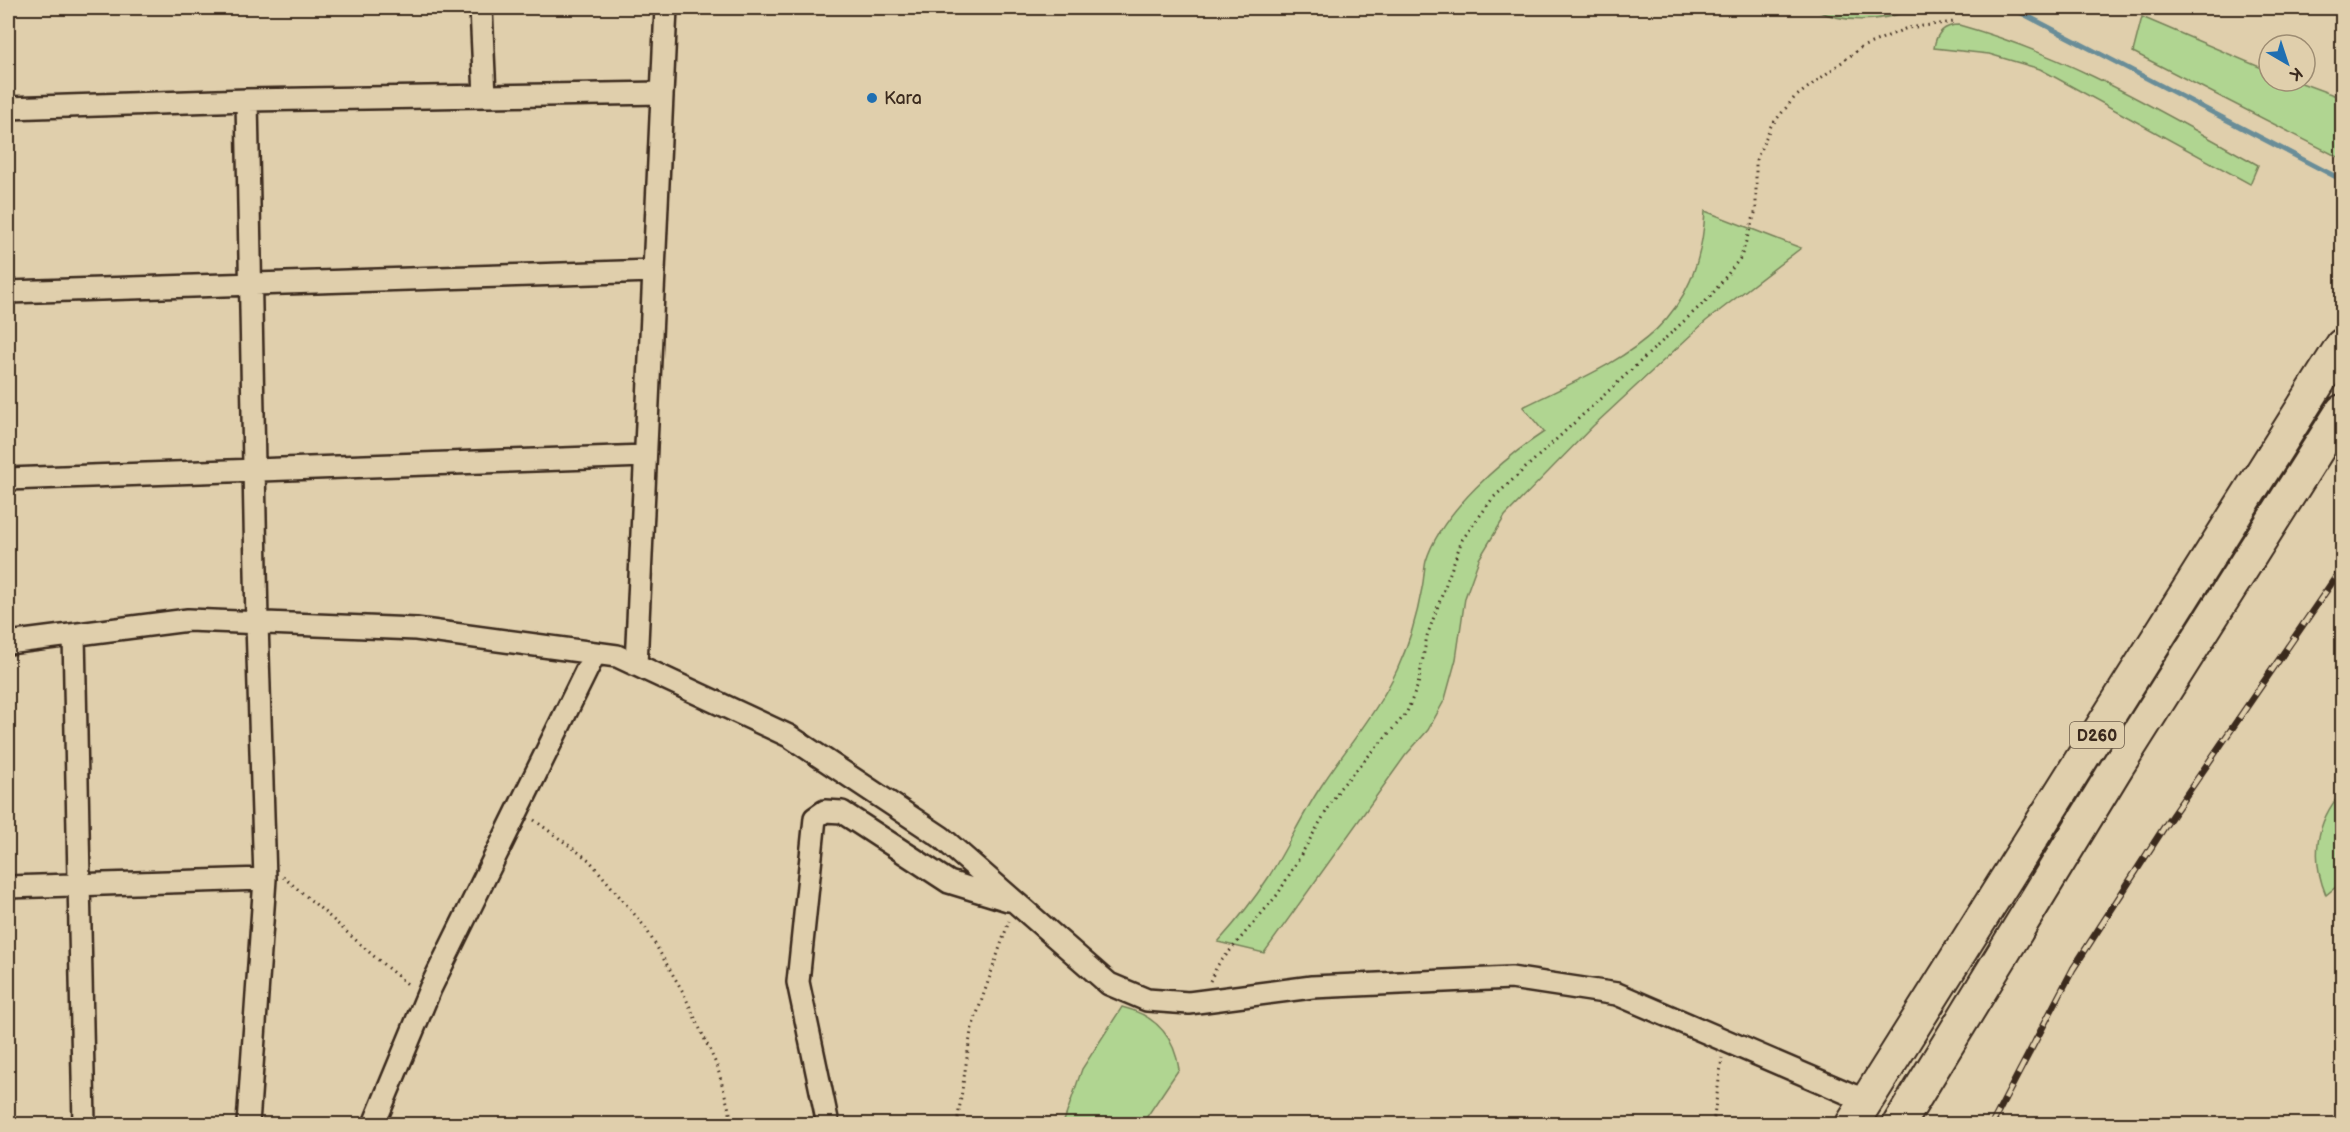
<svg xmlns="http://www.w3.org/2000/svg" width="2350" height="1132" viewBox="0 0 2350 1132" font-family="'Balsamiq Sans',sans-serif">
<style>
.green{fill:#b0d591;stroke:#768058;stroke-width:1.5}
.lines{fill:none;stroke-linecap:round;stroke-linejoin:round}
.stream{stroke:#698d98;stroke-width:5}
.minor-casing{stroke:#3b2a1e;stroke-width:26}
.highway-casing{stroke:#3b2a1e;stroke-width:36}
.path{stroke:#3b2a1e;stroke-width:3;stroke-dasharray:1.5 4.5;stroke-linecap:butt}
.minor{stroke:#e0cfac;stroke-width:21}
.highway{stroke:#e0cfac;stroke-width:32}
.rail-casing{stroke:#3b2a1e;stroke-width:7}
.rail{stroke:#e0cfac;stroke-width:4.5;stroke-dasharray:14;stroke-linecap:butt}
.poi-dot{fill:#1f6fb2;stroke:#e0cfac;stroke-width:2}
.labels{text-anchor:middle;stroke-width:4.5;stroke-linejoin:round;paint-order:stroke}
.shield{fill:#e0cfac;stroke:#6c5c49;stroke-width:1.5}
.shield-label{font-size:16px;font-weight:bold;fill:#3b2a1e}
.poi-label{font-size:18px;fill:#3b2a1e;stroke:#e0cfac;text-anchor:start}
</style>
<rect width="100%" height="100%" fill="#e0cfac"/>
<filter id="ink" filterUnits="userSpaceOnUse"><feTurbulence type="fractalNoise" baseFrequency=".0167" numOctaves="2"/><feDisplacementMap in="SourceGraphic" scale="12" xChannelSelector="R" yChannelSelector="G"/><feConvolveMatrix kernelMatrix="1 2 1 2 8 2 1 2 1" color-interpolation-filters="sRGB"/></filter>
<g filter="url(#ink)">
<path class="green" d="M 1811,8 L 1916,8 C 1882,22 1845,25 1811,8 Z
M 2142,17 L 2269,71 L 2269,81 L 2296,81 L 2342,98 L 2342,159 L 2133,52 Z
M 1959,25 C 2070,56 2158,110 2258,165 L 2250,184 L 2040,69 L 1989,54 L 1934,48 C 1936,33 1944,25 1959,25 Z
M 1705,211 L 1801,248 L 1706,321 L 1593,426 L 1505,516 L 1479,559 L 1465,598 L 1456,659 L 1445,699 L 1428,730 L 1405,756 L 1264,953 L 1218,942 C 1236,922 1253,901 1268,878 C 1286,850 1300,819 1318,791 C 1344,750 1376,715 1397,670 C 1409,644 1417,616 1422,588 C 1424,579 1424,569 1426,561 C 1441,512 1503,459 1544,432 L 1523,407 C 1618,360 1699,334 1705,211 Z
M 2342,792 L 2342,882 L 2326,895 C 2311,859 2315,822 2342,792 Z
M 1122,1007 C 1155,1015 1174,1036 1179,1069 L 1142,1124 L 1063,1124 L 1082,1069 Z"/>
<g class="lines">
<path class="stream" d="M 2012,8 L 2342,180"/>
<g class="minor-casing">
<path id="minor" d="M 481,8 L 485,96
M 247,100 L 257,623 L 265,879 L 248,1124
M 8,108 L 247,100 L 662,93
M 8,292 L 653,271
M 8,479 L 645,456
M 74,635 L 84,1124
M 8,643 L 188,620 L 416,629 L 617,656 L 789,736 L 941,837 L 1109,984 L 1147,1000 L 1189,1003 L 1312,987 L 1511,978 L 1617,994 L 1866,1101
M 636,665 L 666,8
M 8,887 L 265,879
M 374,1124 L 430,989 L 595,653
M 828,1124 L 798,982 L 815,818 L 825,811 L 842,812 L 949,882 L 1008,900"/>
</g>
<g class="highway-casing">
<path id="highway" d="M 1852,1124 L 2342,345
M 1899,1124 L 2117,767 L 2342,411"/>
</g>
<path class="path" d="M 534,820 L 589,860 L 645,927 L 683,992 L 717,1066 L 733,1124
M 283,877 C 327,912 366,952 410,986
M 1210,981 L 1217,966 L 1278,894 L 1340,788 L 1406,714 L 1418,685 L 1427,636 L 1462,540 L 1493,498 L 1710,297 L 1741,257 L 1756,210 L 1756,160 L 1771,126 L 1794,98 L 1862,47 L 1907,28 L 1954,22
M 957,1124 L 971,1031 L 1009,921
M 1713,1124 L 1722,1058"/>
<use href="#minor" class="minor"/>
<use href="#highway" class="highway"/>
<g class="rail-casing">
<path id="rail" d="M 1992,1124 L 2073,969 L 2165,826 L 2342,568"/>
</g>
<use href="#rail" class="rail"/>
</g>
</g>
<circle class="poi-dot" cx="872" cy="98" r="6"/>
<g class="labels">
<rect class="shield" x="2070" y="722" width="54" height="26" rx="4.5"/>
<g class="shield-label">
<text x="2097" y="741">D260</text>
</g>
<g class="poi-label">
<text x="884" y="104">Kara</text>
</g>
</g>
<rect width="2350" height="1132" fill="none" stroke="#e0cfac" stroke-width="30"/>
<rect x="15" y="15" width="2320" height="1102" fill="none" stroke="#3b2a1e" stroke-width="2" filter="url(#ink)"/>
<g transform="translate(2287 63) rotate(141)"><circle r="28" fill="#e0cfac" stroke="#9e8d73" stroke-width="1.5"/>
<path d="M0-4.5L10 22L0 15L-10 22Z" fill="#1f6fb2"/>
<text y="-9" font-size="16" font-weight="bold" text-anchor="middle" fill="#3b2a1e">K</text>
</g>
</svg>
